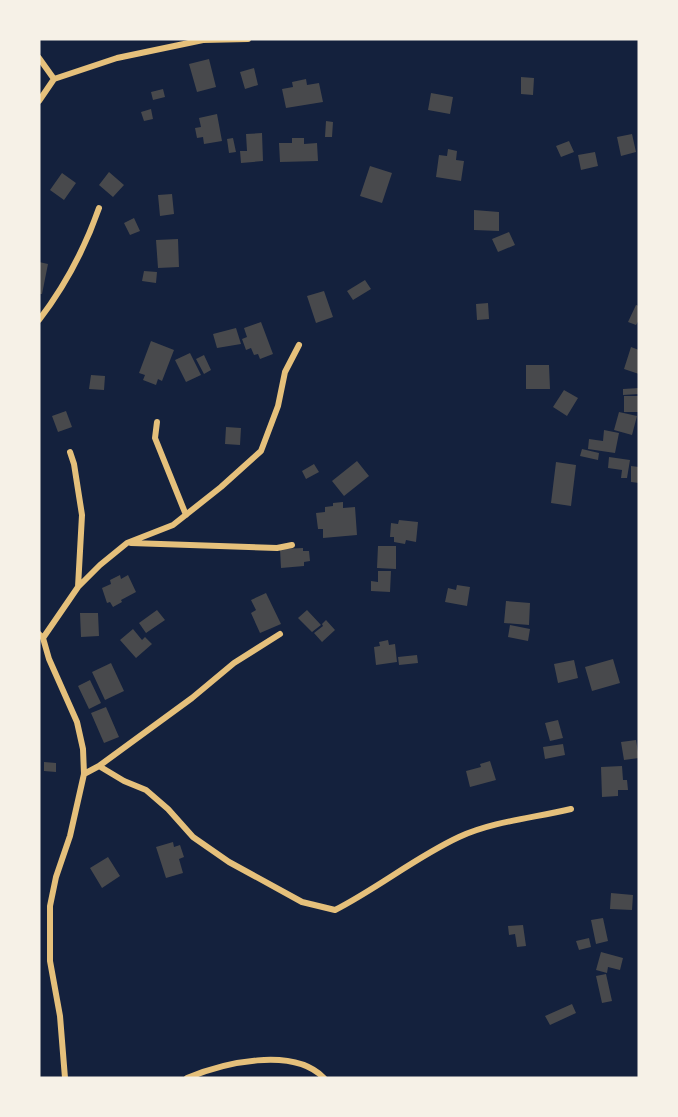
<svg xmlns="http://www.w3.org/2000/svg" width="678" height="1117" viewBox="0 0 678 1117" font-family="'DM Sans',sans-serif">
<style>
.building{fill:#48494c}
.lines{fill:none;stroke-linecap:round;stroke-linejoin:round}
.minor{stroke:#e5c07b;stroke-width:6}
</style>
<rect width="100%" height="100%" fill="#14213d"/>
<path class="building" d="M 209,59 L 216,87 L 197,92 L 189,64 Z
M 254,68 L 258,85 L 245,89 L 240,72 Z
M 521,77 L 534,78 L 533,95 L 521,94 Z
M 306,79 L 307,85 L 319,83 L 323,102 L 286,108 L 282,89 L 293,87 L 292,82 Z
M 163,89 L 165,97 L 153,100 L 151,92 Z
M 431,93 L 453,97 L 450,114 L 428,110 Z
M 151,109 L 153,119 L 144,121 L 141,112 Z
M 217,114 L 222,141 L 204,144 L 203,137 L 197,138 L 195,128 L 201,127 L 199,118 Z
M 326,121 L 333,122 L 332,137 L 325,137 Z
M 262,133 L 263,161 L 241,163 L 240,151 L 247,151 L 246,134 Z
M 632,134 L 636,152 L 621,156 L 617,137 Z
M 233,138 L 236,152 L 229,153 L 227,139 Z
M 292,138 L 304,138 L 304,144 L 317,143 L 318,161 L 280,162 L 279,143 L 292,143 Z
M 569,141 L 574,152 L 561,157 L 556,146 Z
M 448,149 L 457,151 L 456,160 L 464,161 L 461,181 L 436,177 L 439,155 L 447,156 Z
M 595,152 L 598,166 L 581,170 L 578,155 Z
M 370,166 L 392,173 L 382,203 L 360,196 Z
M 109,172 L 124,185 L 113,197 L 99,185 Z
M 62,173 L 76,183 L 64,200 L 50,190 Z
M 172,194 L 174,214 L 160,216 L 158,195 Z
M 474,210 L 499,212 L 499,231 L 474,230 Z
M 134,218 L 140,231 L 130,235 L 124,223 Z
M 509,232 L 515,245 L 498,252 L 492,239 Z
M 178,239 L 179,267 L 158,268 L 156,240 Z
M 39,262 L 48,264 L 42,294 L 39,294 Z
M 144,271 L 157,272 L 156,283 L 142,281 Z
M 365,280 L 371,289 L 353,300 L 347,291 Z
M 324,291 L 333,317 L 316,323 L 307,296 Z
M 488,303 L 489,319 L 477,320 L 476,304 Z
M 636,305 L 639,306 L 639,320 L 636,325 L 628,322 Z
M 261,322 L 273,354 L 260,359 L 258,354 L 254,355 L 251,348 L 246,350 L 242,339 L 247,337 L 244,328 Z
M 236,328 L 241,344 L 217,348 L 213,334 Z
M 151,341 L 174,350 L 162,381 L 158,379 L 156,385 L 143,380 L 145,375 L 139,373 Z
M 631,347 L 639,350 L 639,374 L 624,369 Z
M 190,353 L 201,375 L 186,382 L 175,360 Z
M 204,355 L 211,370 L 204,374 L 196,359 Z
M 526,365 L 549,365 L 550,389 L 526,389 Z
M 91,375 L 105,376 L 104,390 L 89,389 Z
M 639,388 L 639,394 L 623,395 L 623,389 Z
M 564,390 L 578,398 L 567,416 L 553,407 Z
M 624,396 L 639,396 L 639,412 L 624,412 Z
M 66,411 L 72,427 L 58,432 L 52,416 Z
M 619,412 L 637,416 L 632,435 L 614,430 Z
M 226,427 L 241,428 L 240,445 L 225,444 Z
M 604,430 L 619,433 L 615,453 L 588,449 L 589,439 L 603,441 Z
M 582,449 L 599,453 L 598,460 L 580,456 Z
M 609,457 L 630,460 L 627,478 L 621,478 L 622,470 L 608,468 Z
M 357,461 L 369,476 L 344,496 L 332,481 Z
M 556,462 L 576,465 L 571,506 L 551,503 Z
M 314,464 L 319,472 L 306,479 L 302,471 Z
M 631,466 L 639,467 L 639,483 L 631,482 Z
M 343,502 L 343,508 L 355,507 L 357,535 L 323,538 L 323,529 L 318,529 L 316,513 L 325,512 L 325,507 L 333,506 L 333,503 Z
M 399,520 L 418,522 L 416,542 L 406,540 L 405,544 L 394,542 L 394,537 L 390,537 L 391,523 L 398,524 Z
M 378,546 L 396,546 L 396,569 L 377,568 Z
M 303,548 L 303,551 L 309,551 L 310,561 L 304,562 L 304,566 L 281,568 L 280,549 Z
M 378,571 L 391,571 L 390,592 L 371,591 L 371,581 L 378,582 Z
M 120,575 L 121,579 L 128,575 L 136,592 L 121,600 L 122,602 L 113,607 L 110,602 L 107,603 L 102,588 L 111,584 L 110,580 Z
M 457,585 L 470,587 L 467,606 L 445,602 L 448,588 L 456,590 Z
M 266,593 L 281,624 L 260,633 L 251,613 L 256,610 L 251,600 Z
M 506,601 L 530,603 L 529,625 L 504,623 Z
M 157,610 L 165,620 L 146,633 L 139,623 Z
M 307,610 L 321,625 L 312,632 L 298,618 Z
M 80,613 L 98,613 L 99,636 L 81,637 Z
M 326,620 L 335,630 L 322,642 L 314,633 L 323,626 L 322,624 Z
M 510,625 L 530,629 L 528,641 L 508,637 Z
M 133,629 L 142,640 L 145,637 L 152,644 L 136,658 L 120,640 Z
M 388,640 L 389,645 L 395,644 L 397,662 L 376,665 L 374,647 L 380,646 L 379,642 Z
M 417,655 L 418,663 L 399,665 L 398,657 Z
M 613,659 L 620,683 L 592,691 L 585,667 Z
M 574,660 L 578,678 L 558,683 L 554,664 Z
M 111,663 L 124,691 L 105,700 L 92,672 Z
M 90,680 L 101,703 L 89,709 L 78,686 Z
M 106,707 L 119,737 L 104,743 L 91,713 Z
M 558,720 L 563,738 L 550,741 L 545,723 Z
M 636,740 L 639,758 L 624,760 L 621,742 Z
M 563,744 L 565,755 L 545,759 L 543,747 Z
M 490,761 L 496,780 L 470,787 L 466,771 L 481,767 L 480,764 Z
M 44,762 L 56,763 L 56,772 L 44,771 Z
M 622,766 L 623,780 L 627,780 L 628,790 L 618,790 L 618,796 L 602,797 L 601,767 Z
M 173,842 L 174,847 L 180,845 L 184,857 L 179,859 L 183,873 L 166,878 L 156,847 Z
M 108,857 L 120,876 L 102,888 L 90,868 Z
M 611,893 L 633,895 L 632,910 L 610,909 Z
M 603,918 L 608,941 L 596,944 L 591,920 Z
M 523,925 L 526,946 L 517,947 L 515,934 L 509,935 L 508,926 Z
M 589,938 L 591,947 L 579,950 L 576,941 Z
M 601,952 L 623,958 L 620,970 L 608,967 L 607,973 L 596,970 Z
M 606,974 L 612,1001 L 602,1003 L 596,976 Z
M 572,1004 L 576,1013 L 550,1025 L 545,1016 Z"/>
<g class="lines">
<path class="minor" d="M 39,58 L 54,79
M 39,101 L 54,79 L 117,58 L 203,40 L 248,39
M 39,320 C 65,286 85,248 99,208
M 157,422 L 155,438 L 186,515
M 131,543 L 277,548 L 292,545
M 78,587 L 100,565 L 127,543 L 173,525 L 221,487 L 261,451 L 278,406 L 285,372 L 299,345
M 39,634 L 43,638 L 49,659 L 77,722 L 83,749 L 84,774 L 70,836 L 56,877 L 50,906 L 50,961 L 60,1016 L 65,1078
M 43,638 L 78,587 L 82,515 L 74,464 L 70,452
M 99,766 L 124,781 L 146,790 L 168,809 L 193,837 L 229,862 L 302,902 L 335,910 C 378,888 416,857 459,837 C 494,821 534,818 571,809
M 84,774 L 99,766 L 192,698 L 234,663 L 280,634
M 187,1078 C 223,1063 293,1046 324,1078"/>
</g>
<rect width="678" height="1117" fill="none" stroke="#f6f1e7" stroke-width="81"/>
</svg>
